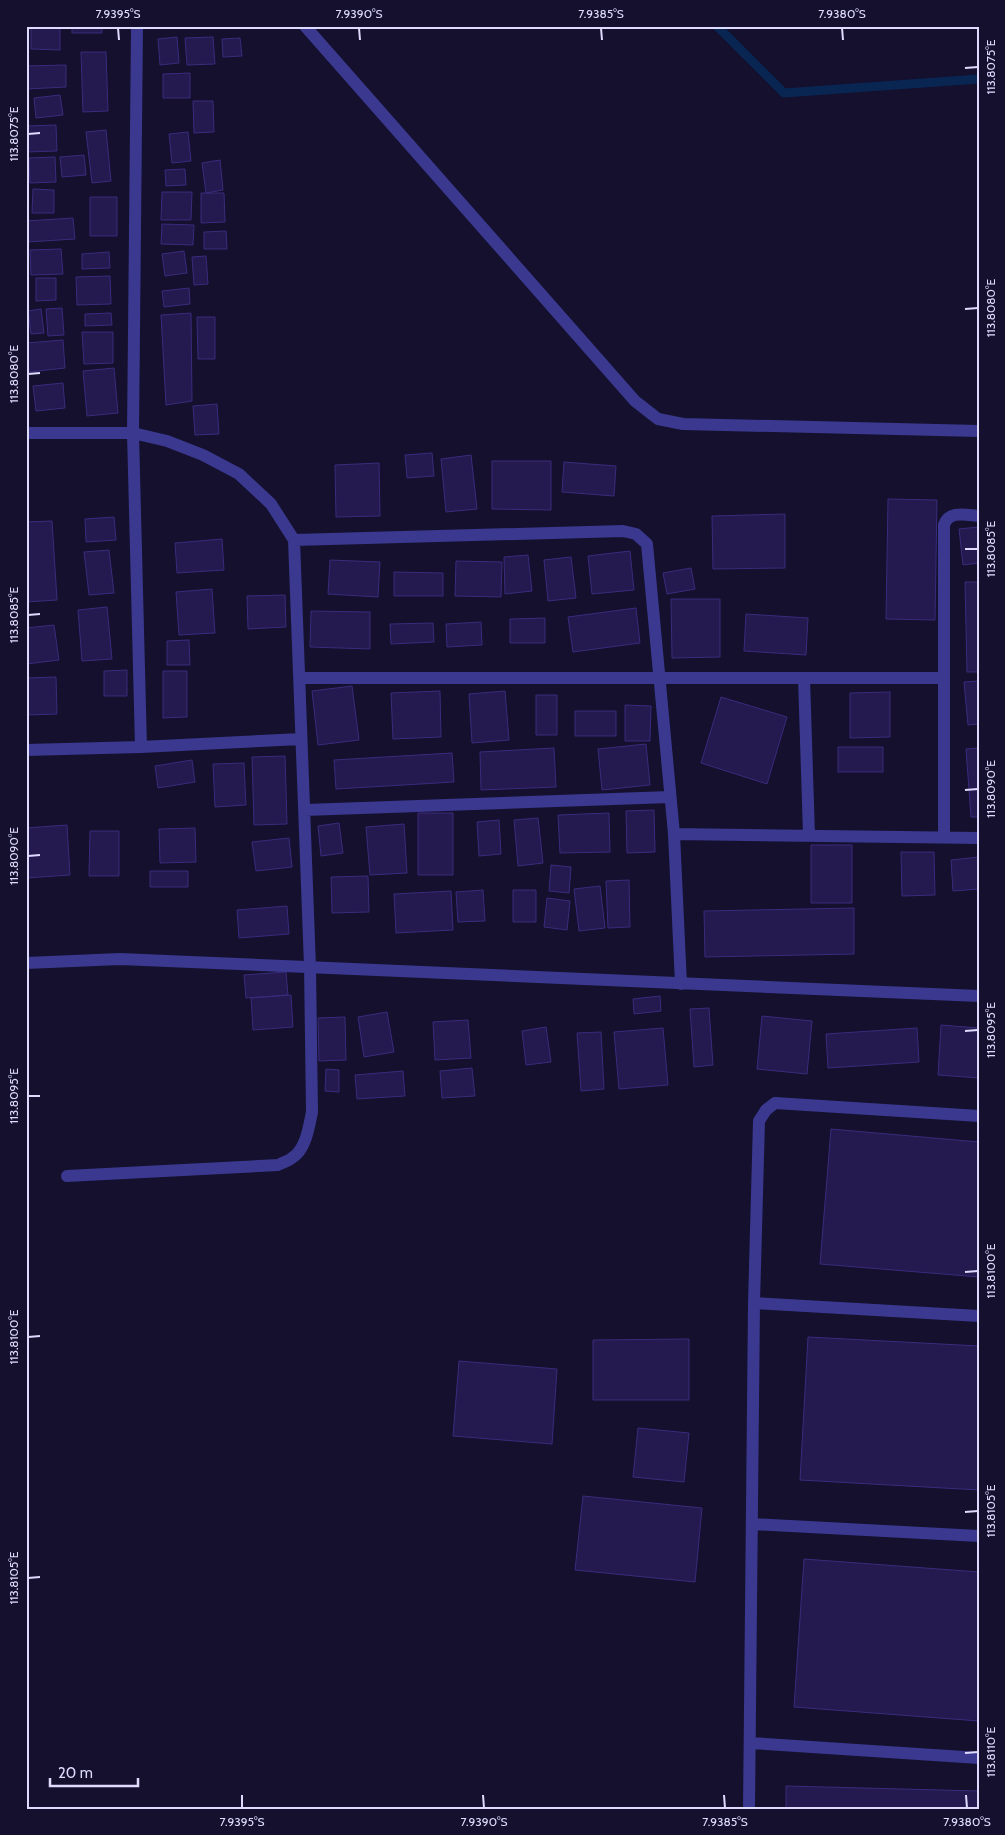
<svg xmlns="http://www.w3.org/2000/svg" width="1005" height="1835" viewBox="0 0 1005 1835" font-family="Cabin,sans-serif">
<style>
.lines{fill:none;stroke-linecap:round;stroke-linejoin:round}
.stream{stroke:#092552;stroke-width:9}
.building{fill:#241a4f;stroke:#3a2b7d}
.service{stroke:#3a388f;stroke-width:12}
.minor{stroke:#3a388f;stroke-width:12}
.ticks{fill:none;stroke:#dfdbff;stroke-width:2}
.neatline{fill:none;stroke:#dfdbff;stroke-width:2}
.ticks-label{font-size:12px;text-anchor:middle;fill:#dfdbff}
</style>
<rect width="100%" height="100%" fill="#14102d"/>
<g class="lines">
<path class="stream" d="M 717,26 L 784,93 L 979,79"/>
</g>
<path class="building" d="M 31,26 L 60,26 L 60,50 L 31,49 Z
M 72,26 L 102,26 L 102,33 L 72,33 Z
M 179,26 L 216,26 L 216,28 Z
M 177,37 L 179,63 L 160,65 L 158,39 Z
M 213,37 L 215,64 L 187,65 L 185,38 Z
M 240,38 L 242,56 L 223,57 L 222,39 Z
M 81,52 L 106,52 L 108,111 L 83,112 Z
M 66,65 L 66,87 L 26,89 L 26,66 Z
M 190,73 L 190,98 L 163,98 L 163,74 Z
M 60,95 L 63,115 L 36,118 L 34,98 Z
M 193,101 L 213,101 L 214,132 L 194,133 Z
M 56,125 L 57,151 L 26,152 L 26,126 Z
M 106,130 L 111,181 L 92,183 L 86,132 Z
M 188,132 L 191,161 L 172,163 L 169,134 Z
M 84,155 L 86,175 L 62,177 L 60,157 Z
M 55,157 L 56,182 L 30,183 L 29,158 Z
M 220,160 L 223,190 L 206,193 L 202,163 Z
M 185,169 L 186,185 L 166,186 L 165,170 Z
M 33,189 L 54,190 L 54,213 L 32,213 Z
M 162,192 L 192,192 L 191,220 L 161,220 Z
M 201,193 L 224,193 L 225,222 L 201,223 Z
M 90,197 L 117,197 L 117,236 L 90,236 Z
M 73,218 L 75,239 L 27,242 L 26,221 Z
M 162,224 L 194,225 L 193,245 L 161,244 Z
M 226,231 L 227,249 L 204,249 L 204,232 Z
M 61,249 L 63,274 L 31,275 L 30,250 Z
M 184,251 L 187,273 L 165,276 L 162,254 Z
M 109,252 L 110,268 L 82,269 L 82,254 Z
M 206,256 L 208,284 L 194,285 L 192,257 Z
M 110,276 L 111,304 L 77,305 L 76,277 Z
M 36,278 L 56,278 L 56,300 L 36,301 Z
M 189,288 L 190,304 L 164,307 L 162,291 Z
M 62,308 L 64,335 L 48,336 L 46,309 Z
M 41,309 L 44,333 L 31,334 L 28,311 Z
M 111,313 L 112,325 L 85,326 L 85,314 Z
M 191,313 L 192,401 L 166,405 L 161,315 Z
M 197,317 L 215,317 L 215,359 L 198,359 Z
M 82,332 L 113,332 L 113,363 L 84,364 Z
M 63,340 L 65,368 L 29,372 L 26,343 Z
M 114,368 L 118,413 L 87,416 L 83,371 Z
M 63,383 L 65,408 L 36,411 L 33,386 Z
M 217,404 L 219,434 L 195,435 L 193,406 Z
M 432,453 L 434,476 L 407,478 L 405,455 Z
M 471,455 L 477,509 L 446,512 L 441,459 Z
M 492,461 L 551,461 L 551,510 L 492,509 Z
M 564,462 L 616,466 L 614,496 L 562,492 Z
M 379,463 L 380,516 L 336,517 L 335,465 Z
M 888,499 L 937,500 L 935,620 L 886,619 Z
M 785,514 L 785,568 L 713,569 L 712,516 Z
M 114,517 L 116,540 L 86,542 L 85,519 Z
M 52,521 L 57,600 L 26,602 L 26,522 Z
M 979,527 L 979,563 L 963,565 L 959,529 Z
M 222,539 L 224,570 L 177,573 L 175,543 Z
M 109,550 L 114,593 L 89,595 L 84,552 Z
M 630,551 L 634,590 L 592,594 L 588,556 Z
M 528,555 L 532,591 L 505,594 L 504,557 Z
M 571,557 L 576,598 L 548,601 L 544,560 Z
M 330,560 L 380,562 L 378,597 L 328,594 Z
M 456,561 L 502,562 L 501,597 L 455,596 Z
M 691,568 L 695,589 L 667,594 L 663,573 Z
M 394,572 L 443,573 L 443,596 L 394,596 Z
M 965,582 L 979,582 L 979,672 L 967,672 Z
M 212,589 L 215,633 L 179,635 L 176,592 Z
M 285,595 L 286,627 L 248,629 L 247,596 Z
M 671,599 L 720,599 L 720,657 L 672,658 Z
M 107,607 L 112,659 L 82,661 L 78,610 Z
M 636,608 L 640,643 L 573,652 L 568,617 Z
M 311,611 L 370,612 L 370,649 L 310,647 Z
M 746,614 L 808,618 L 806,655 L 744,651 Z
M 545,618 L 545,643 L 510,643 L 510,619 Z
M 481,622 L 482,645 L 447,647 L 446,624 Z
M 433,623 L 434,642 L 391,644 L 390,624 Z
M 54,625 L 59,660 L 26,664 L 26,628 Z
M 189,640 L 190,665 L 167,665 L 167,641 Z
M 127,670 L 127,696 L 104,696 L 104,671 Z
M 163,671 L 187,671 L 187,717 L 163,718 Z
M 56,677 L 57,714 L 26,715 L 26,678 Z
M 979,681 L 979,724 L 968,725 L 964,682 Z
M 352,686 L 359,740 L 318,745 L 312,691 Z
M 440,691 L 441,737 L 393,739 L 391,693 Z
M 505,691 L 509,740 L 472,743 L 469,694 Z
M 890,692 L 890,737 L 850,738 L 850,693 Z
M 536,695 L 557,695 L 557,735 L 536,735 Z
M 721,697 L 787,717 L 767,784 L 701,763 Z
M 625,705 L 651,706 L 650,741 L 625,741 Z
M 575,711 L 616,711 L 616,736 L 575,736 Z
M 646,744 L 650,785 L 602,790 L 598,749 Z
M 838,747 L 883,747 L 883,772 L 838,772 Z
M 554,748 L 556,787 L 481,790 L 480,752 Z
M 979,748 L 979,817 L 971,817 L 966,749 Z
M 452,753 L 454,782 L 336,789 L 334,760 Z
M 285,756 L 287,824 L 254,825 L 252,757 Z
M 192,760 L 195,782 L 158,788 L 155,766 Z
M 244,763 L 246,805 L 215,807 L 213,764 Z
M 654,810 L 655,852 L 627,853 L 626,811 Z
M 418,813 L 453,813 L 453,875 L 418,875 Z
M 609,813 L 610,852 L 560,853 L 558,815 Z
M 538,818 L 543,863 L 518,866 L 514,820 Z
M 499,820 L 501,854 L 479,856 L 477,822 Z
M 339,823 L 343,853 L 321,856 L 318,826 Z
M 404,824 L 407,873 L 370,875 L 366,827 Z
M 67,825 L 70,875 L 26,878 L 26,828 Z
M 195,828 L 196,862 L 160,863 L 159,829 Z
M 90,831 L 119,831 L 119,876 L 89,876 Z
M 289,838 L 292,867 L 256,871 L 252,842 Z
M 811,845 L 852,845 L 852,903 L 811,903 Z
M 901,852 L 934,852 L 935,895 L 902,896 Z
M 979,857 L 979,889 L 953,891 L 951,860 Z
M 551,865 L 571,867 L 569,893 L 549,891 Z
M 150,871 L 188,871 L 188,887 L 150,887 Z
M 368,876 L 369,912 L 332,913 L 331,877 Z
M 629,880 L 630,927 L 608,928 L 606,881 Z
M 600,886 L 605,928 L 579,931 L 574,889 Z
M 483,890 L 485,921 L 458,922 L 456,892 Z
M 513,890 L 536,890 L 536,922 L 513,922 Z
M 451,891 L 453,930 L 396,933 L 394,894 Z
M 547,898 L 570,901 L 567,930 L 544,927 Z
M 287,906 L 289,934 L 239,938 L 237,910 Z
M 854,908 L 854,954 L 705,957 L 704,911 Z
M 286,972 L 288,995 L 246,998 L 244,975 Z
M 291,995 L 293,1027 L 253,1030 L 251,998 Z
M 660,996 L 661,1011 L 634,1014 L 633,999 Z
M 709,1008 L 713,1065 L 694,1067 L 690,1009 Z
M 387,1012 L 394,1052 L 364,1057 L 358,1017 Z
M 762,1016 L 812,1021 L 807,1074 L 757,1069 Z
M 345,1017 L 346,1060 L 319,1061 L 318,1018 Z
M 468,1020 L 471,1058 L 435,1060 L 433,1022 Z
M 941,1025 L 979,1028 L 979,1078 L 938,1075 Z
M 546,1027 L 551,1062 L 526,1065 L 522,1031 Z
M 663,1028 L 668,1085 L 619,1089 L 614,1032 Z
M 917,1028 L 919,1062 L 828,1068 L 826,1034 Z
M 601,1032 L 604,1089 L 581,1091 L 577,1033 Z
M 472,1068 L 475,1096 L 442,1098 L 440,1071 Z
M 326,1069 L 339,1070 L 339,1092 L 325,1091 Z
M 403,1071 L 405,1096 L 357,1099 L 355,1075 Z
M 831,1129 L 979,1142 L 979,1277 L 820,1264 Z
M 808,1337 L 979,1346 L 979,1490 L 800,1480 Z
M 689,1339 L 689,1400 L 593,1400 L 593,1340 Z
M 459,1361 L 557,1369 L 552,1444 L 453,1436 Z
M 638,1428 L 689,1433 L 684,1482 L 633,1477 Z
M 583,1496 L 702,1508 L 695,1582 L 575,1570 Z
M 804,1559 L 979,1572 L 979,1721 L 794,1707 Z
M 786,1786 L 979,1791 L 979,1809 L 786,1809 Z"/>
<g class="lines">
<path class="service" d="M 754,1303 L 979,1316
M 752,1524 L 979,1536
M 751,1743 L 979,1758
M 749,1809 L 754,1303 L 759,1121 L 766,1110 L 775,1103 L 979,1116"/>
<path class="minor" d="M 137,26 L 133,433 L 141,747
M 305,26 L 635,401 L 658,419 L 683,424 L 979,431
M 26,433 L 133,433 L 167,441 L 203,455 L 239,474 L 271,504 L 294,540 L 310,966 L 312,1112 C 309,1127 306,1149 292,1158 C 288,1161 282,1163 278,1165 L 67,1176
M 294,540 L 623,531 L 636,534 L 647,544 L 674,834 L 681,984
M 301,678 L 944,678
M 804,678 L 809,835
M 26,750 L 141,747 L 301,739
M 305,810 L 670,797
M 674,834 L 979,838
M 944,836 L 944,525 C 949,510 966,515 979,516
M 26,963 L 120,959 L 979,996"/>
</g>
<path class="ticks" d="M 118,28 L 119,40M 359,28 L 360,40M 601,28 L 602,40M 842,28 L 843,40M 965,68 L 978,67M 28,134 L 40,133M 965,309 L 978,308M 28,374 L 40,373M 965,549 L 978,549M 28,615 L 40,614M 965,790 L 978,789M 28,856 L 40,855M 965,1031 L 978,1030M 28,1096 L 40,1096M 965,1272 L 978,1271M 28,1337 L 40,1336M 965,1512 L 978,1511M 28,1578 L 40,1577M 965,1753 L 978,1752M 242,1795 L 242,1808M 483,1795 L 484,1808M 724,1795 L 725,1808M 966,1795 L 967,1808"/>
<rect width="1005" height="1835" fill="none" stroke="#14102d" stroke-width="55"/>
<path d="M50 1778v8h88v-8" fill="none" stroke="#dfdbff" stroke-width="2.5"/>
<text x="58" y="1778" font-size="15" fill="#dfdbff" stroke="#14102d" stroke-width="4" paint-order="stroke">20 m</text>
<rect x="28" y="28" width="950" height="1780" class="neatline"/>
<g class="ticks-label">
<text x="118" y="18">7.9395°S</text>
<text x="359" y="18">7.9390°S</text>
<text x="601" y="18">7.9385°S</text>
<text x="842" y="18">7.9380°S</text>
<text transform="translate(991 67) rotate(-90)" y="4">113.8075°E</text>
<text transform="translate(14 134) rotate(-90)" y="4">113.8075°E</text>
<text transform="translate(991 308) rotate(-90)" y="4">113.8080°E</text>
<text transform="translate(14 374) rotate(-90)" y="4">113.8080°E</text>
<text transform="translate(991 549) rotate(-90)" y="4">113.8085°E</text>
<text transform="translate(14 615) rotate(-90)" y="4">113.8085°E</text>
<text transform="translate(991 789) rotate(-90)" y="4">113.8090°E</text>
<text transform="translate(14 856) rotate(-90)" y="4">113.8090°E</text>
<text transform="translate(991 1030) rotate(-90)" y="4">113.8095°E</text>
<text transform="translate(14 1096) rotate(-90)" y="4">113.8095°E</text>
<text transform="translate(991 1271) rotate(-90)" y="4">113.8100°E</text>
<text transform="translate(14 1337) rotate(-90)" y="4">113.8100°E</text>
<text transform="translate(991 1511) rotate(-90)" y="4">113.8105°E</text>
<text transform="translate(14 1578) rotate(-90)" y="4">113.8105°E</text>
<text transform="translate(991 1752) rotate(-90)" y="4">113.8110°E</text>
<text x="242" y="1826">7.9395°S</text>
<text x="484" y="1826">7.9390°S</text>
<text x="725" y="1826">7.9385°S</text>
<text x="967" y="1826">7.9380°S</text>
</g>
</svg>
